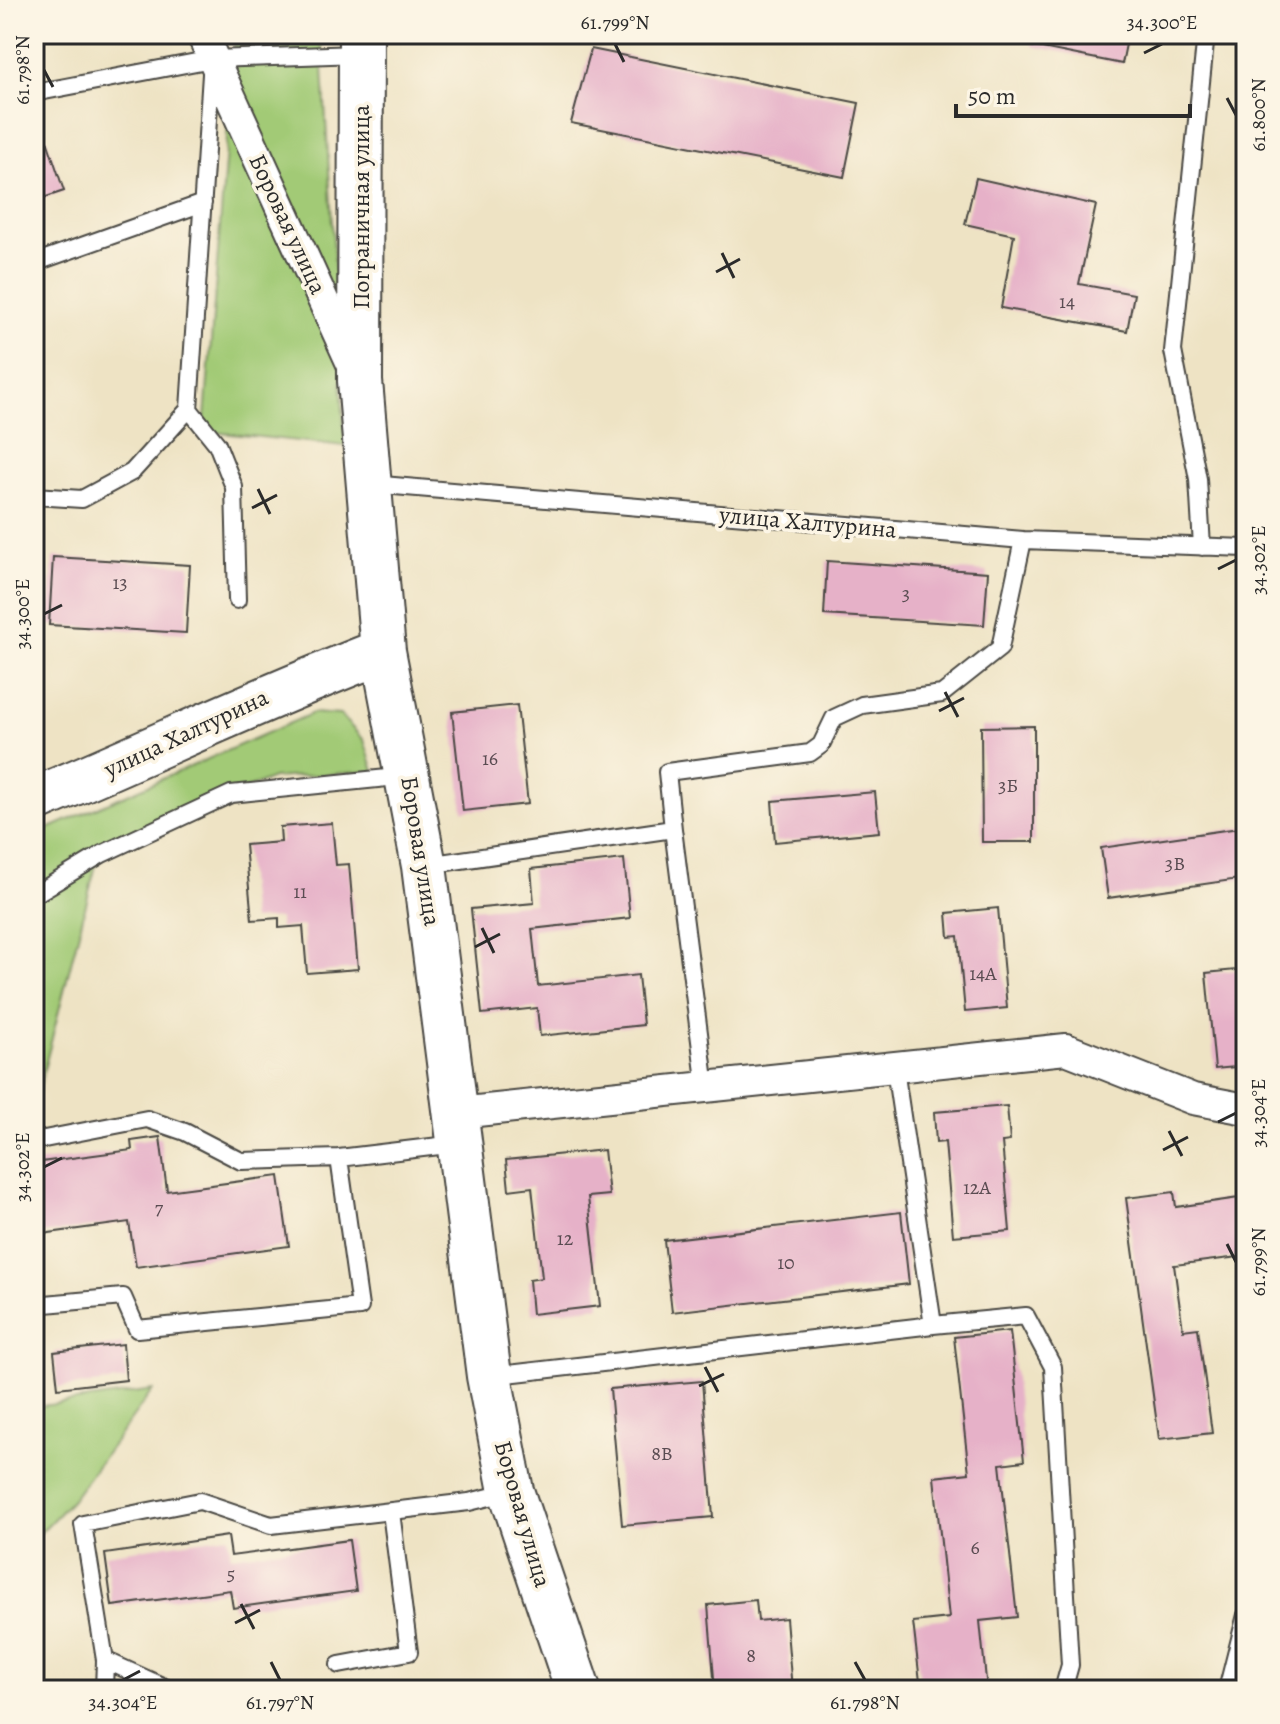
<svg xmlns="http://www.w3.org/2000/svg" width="1280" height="1724" viewBox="0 0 1280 1724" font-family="Alegreya,serif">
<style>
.green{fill:#a2ca76;stroke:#667a50;stroke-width:2}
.building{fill:#e6b1c8}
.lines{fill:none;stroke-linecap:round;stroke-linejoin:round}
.service-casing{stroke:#484742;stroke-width:20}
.minor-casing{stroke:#484742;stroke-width:34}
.secondary-casing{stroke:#484742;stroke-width:48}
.service{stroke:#fff;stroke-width:16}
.minor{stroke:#fff;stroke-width:30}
.secondary{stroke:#fff;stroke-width:44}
.ticks{fill:none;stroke:#2b2b2b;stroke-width:3}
.labels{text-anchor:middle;stroke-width:7;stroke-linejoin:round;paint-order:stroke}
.number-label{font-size:20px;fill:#5a4c52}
.street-label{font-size:24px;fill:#2b2b2b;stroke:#fcf5e5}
.neatline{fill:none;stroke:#2b2b2b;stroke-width:3}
.ticks-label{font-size:20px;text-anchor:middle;fill:#2b2b2b}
</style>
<rect width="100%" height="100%" fill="#fcf5e5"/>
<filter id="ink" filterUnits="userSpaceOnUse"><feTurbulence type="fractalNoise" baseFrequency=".0125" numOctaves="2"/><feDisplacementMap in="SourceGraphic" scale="16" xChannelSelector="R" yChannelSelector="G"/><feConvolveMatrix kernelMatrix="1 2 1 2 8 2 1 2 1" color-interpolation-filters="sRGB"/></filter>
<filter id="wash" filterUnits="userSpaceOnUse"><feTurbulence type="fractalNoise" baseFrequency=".006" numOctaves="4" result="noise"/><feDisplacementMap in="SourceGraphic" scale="32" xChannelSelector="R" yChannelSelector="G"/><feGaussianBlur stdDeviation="1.8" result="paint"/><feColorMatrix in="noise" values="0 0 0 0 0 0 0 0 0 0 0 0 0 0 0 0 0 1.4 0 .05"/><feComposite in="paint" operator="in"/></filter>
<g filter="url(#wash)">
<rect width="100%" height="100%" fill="#eee3c4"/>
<path class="green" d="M 321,34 L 345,446 L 204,431 L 235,35 Z
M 313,713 L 340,715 L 364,740 L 374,771 L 273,778 L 101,845 L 34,1109 L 34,835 Z
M 153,1390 L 71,1501 L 34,1539 L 34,1407 Z"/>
<g id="blocks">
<path class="building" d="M 1033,34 L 1128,34 L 1122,64 L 1032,46 Z
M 591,49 L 859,103 L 844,177 L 571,123 Z
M 38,114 L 64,191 L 34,201 L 34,115 Z
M 976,178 L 1096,205 L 1079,284 L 1134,294 L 1127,331 L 1001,308 L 1014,235 L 965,224 Z
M 53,557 L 190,565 L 186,633 L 49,625 Z
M 827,561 L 988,572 L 984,625 L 824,615 Z
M 517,705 L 528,804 L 463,811 L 452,712 Z
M 1034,726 L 1034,842 L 982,842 L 981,727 Z
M 875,792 L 879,832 L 775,842 L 772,801 Z
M 332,823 L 336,865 L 349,864 L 358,969 L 307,973 L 303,926 L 279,928 L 279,918 L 252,920 L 245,845 L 281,842 L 280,827 Z
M 1246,827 L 1246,878 L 1108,898 L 1101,848 Z
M 624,859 L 630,918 L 532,929 L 538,986 L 638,975 L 643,1025 L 540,1036 L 537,1008 L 482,1014 L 471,909 L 534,903 L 531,869 Z
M 998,908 L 1007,1008 L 965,1012 L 958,936 L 949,937 L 947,913 Z
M 1246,969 L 1246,1066 L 1215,1069 L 1206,973 Z
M 1007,1106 L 1010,1141 L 1002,1142 L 1010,1231 L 953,1236 L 945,1142 L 936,1143 L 934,1112 Z
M 160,1137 L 167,1191 L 279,1176 L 289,1246 L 136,1267 L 129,1222 L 34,1235 L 34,1163 L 132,1150 L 131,1141 Z
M 604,1150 L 609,1195 L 588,1197 L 600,1306 L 532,1314 L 529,1280 L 542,1278 L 532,1187 L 509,1190 L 506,1160 Z
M 1174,1192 L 1176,1207 L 1246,1197 L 1246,1256 L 1174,1265 L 1183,1330 L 1198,1328 L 1212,1433 L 1159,1439 L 1126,1198 Z
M 901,1212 L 909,1284 L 672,1312 L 664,1240 Z
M 1010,1331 L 1024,1461 L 1000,1464 L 1017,1617 L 980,1621 L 987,1690 L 921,1690 L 913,1622 L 949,1618 L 934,1477 L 969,1473 L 954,1337 Z
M 123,1344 L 126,1380 L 58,1388 L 54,1352 Z
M 702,1381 L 713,1517 L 622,1525 L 610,1389 Z
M 228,1536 L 231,1556 L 349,1540 L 356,1591 L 233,1608 L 230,1590 L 112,1606 L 105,1554 Z
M 756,1600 L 758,1621 L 786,1618 L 792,1690 L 715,1690 L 708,1605 Z"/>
</g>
</g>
<g filter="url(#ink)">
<use href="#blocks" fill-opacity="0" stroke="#484742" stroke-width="2"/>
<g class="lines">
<g class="service-casing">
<path id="service" d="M 34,93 L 212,59
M 34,263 L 203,203
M 189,409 L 217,444 L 234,487 L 237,600
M 371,484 L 1023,540 L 1246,548
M 34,496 L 82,499 L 132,472 L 189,409 L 212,59 L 359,54
M 1202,547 L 1198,479 L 1173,351 L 1206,34
M 673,829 L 706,1088
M 427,865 L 673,829 L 667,772 L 810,753 L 821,745 L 834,718 L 862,705 L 942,694 L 1000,648 L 1023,540
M 34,895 L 102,854 L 231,794 L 407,776
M 34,1141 L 147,1119 L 185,1132 L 241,1161 L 339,1158 L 456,1144
M 34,1305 L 123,1297 L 137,1329 L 360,1307 L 339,1158
M 933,1325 L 1026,1316 L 1053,1367 L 1070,1665 L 1063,1690
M 490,1376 L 933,1325 L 895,1069
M 339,1665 L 409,1652 L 391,1512
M 104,1690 L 105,1660
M 171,1690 L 105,1660 L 83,1524 L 200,1501 L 271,1525 L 469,1502 L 510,1492
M 1227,1690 L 1246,1615"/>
</g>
<g class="minor-casing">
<path id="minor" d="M 202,34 L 354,368
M 458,1113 L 1066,1049 L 1193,1099 L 1246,1109"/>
</g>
<g class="secondary-casing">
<path id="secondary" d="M 361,34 L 360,381 L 383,651 L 424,866 L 489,1376 L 511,1491 L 578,1690
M 34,800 C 151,751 265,696 383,651"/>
</g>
<use href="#service" class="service"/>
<use href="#minor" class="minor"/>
<use href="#secondary" class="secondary"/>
</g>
</g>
<path class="ticks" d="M 615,44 L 624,62M 1144,53 L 1162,44M 44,70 L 53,87M 1227,98 L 1236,115M 722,253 L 734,278M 716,272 L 740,259M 258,489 L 270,514M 252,508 L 277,495M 1218,569 L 1236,560M 44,614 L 62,605M 945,692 L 958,717M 939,711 L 964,698M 482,928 L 494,953M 475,947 L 500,934M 1218,1122 L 1236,1113M 1169,1131 L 1182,1156M 1163,1150 L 1188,1137M 44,1167 L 62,1158M 1227,1244 L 1236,1262M 705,1367 L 718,1392M 699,1386 L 724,1374M 241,1604 L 254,1629M 235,1623 L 260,1610M 271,1662 L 280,1680M 855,1662 L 865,1680M 123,1680 L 140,1671"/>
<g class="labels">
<g class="number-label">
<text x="1067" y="308">14</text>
<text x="120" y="589">13</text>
<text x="906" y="600">3</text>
<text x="490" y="765">16</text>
<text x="1008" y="792">3Б</text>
<text x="1175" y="870">3В</text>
<text x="300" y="898">11</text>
<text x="983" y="980">14А</text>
<text x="977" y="1194">12А</text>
<text x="159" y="1214">7</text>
<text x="565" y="1245">12</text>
<text x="786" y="1269">10</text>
<text x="662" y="1460">8В</text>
<text x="975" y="1554">6</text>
<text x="231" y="1580">5</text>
<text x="751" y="1662">8</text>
</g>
<g class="street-label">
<text transform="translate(361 207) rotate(-90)" y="8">Пограничная улица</text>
<text transform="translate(288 224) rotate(65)" y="8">Боровая улица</text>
<text transform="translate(808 522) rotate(5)" y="8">улица Халтурина</text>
<text transform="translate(186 733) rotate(-25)" y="8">улица Халтурина</text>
<text transform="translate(421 851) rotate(81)" y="8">Боровая улица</text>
<text transform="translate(523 1514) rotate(74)" y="8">Боровая улица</text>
</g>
</g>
<rect width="1280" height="1724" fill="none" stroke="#fcf5e5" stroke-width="88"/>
<path d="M956 104v12h234v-12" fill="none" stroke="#2b2b2b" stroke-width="4"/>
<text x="968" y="104" font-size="24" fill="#2b2b2b" stroke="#fcf5e5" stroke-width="6" paint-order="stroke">50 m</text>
<rect x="44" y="44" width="1192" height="1636" class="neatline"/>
<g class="ticks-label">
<text x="615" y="29">61.799°N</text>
<text x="1162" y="29">34.300°E</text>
<text transform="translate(22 70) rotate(-90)" y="7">61.798°N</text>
<text transform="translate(1258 115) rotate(-90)" y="7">61.800°N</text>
<text transform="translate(1258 560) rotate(-90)" y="7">34.302°E</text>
<text transform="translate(22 614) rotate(-90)" y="7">34.300°E</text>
<text transform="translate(1258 1113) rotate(-90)" y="7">34.304°E</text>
<text transform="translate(22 1167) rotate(-90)" y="7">34.302°E</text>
<text transform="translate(1258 1262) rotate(-90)" y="7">61.799°N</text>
<text x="123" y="1709">34.304°E</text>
<text x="280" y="1709">61.797°N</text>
<text x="865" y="1709">61.798°N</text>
</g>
</svg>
